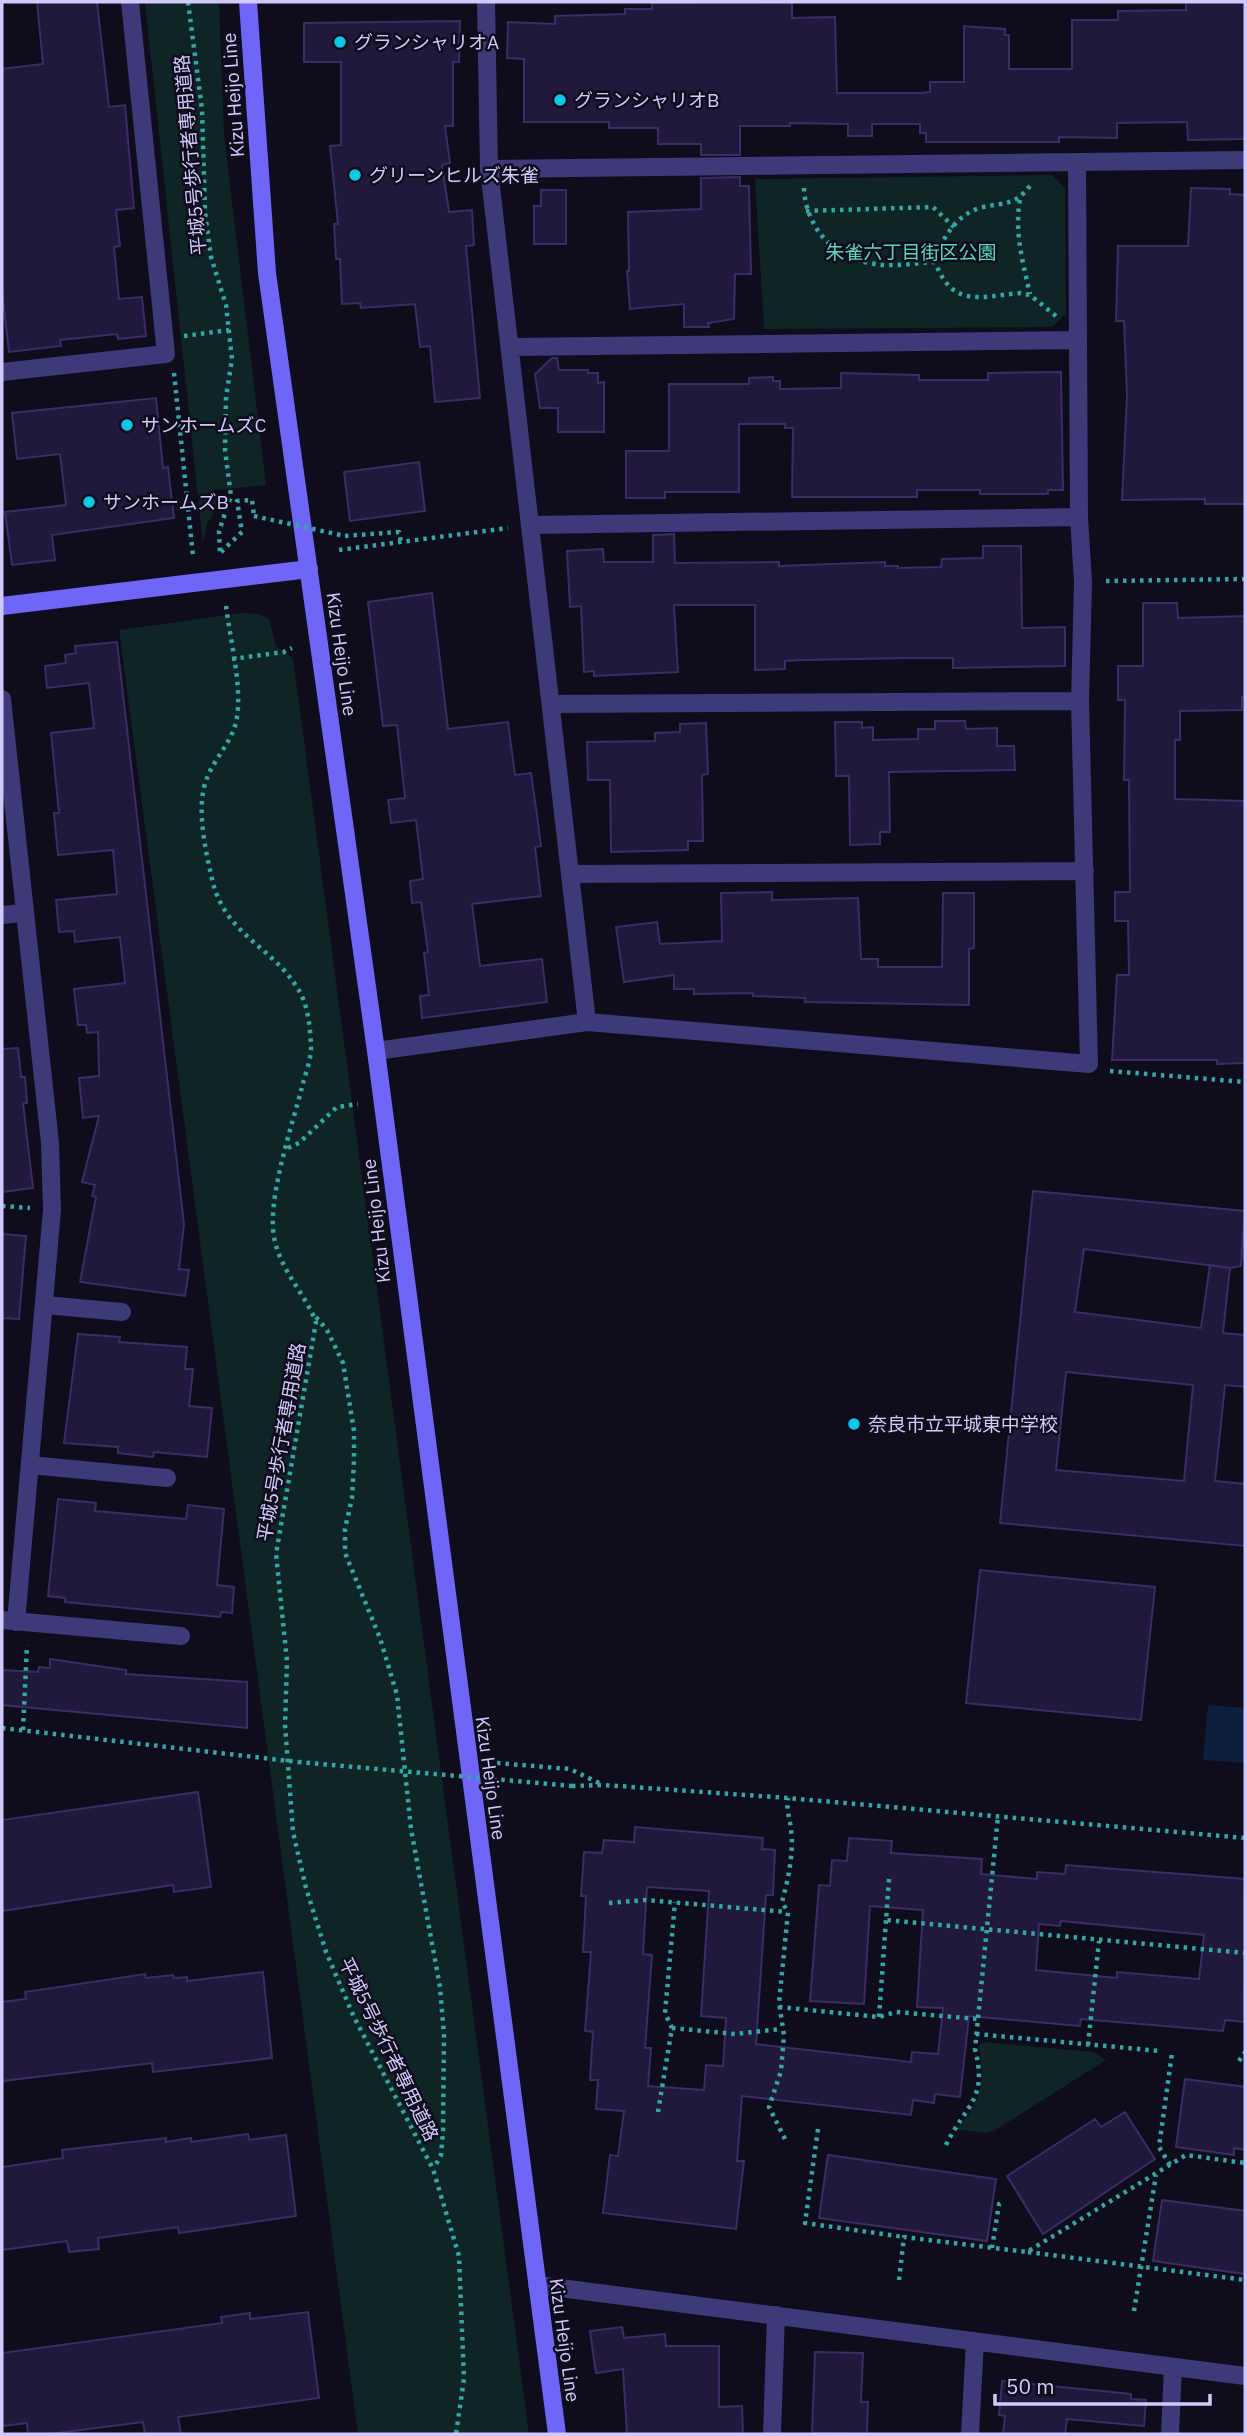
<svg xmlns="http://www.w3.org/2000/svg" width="1247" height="2436" viewBox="0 0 1247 2436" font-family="'IBM Plex Sans','Noto Sans JP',sans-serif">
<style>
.green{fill:#0f2525}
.water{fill:#0e1f3e}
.building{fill:#21193b;stroke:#3a2c66;stroke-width:2;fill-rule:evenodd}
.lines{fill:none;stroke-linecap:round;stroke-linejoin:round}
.path{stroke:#32a7a5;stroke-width:4.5;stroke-dasharray:3.5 5;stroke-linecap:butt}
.street{stroke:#3e3978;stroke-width:18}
.secondary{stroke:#6f65f7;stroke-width:18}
.path-bridge{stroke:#32a7a5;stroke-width:4.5;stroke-dasharray:3.5 5;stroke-linecap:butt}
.poi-dot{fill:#0cc8e6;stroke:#0f0c1c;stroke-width:2.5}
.labels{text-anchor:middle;stroke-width:5;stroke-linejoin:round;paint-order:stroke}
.poi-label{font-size:19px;fill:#d1c9fc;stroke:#0f0c1c;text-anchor:start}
.street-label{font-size:19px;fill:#d1c9fc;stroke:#0f0c1c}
.park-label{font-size:19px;fill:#5ad7bd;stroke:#0f0c1c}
</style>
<rect width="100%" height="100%" fill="#0f0c1c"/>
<path class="green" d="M 145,2 L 219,2 L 224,135 L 266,485 L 215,490 L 218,506 L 206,525 L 203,544 Z
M 1052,175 L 1065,188 L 1066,314 L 1052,327 L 764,329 L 755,179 Z
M 243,613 L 259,614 L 269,619 L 276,646 L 293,658 L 529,2434 L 358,2434 L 119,630 Z
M 984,2042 L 1093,2052 L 1106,2060 L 994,2131 L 985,2133 L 957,2129 C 982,2100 985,2084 979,2046 Z"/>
<path class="water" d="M 1208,1705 L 1245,1708 L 1245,1763 L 1203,1760 Z"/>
<path class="building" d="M 37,2 L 97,2 L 109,107 L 125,105 L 134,208 L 116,210 L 120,246 L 114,247 L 119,299 L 142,297 L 146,336 L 118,339 L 117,334 L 60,340 L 61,346 L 9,352 L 2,291 L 2,69 L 43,64 Z
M 792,2 L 792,18 L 835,17 L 837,93 L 920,93 L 930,92 L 930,82 L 964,82 L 964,26 L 1005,29 L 1005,35 L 1009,35 L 1009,69 L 1072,69 L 1072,20 L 1118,20 L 1118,11 L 1186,10 L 1186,2 L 1245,2 L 1245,139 L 1188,140 L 1187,122 L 1117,123 L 1117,138 L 1059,137 L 1059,142 L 926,142 L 926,133 L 920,133 L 920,124 L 872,124 L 872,136 L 848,136 L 848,124 L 790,123 L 790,126 L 740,126 L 740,155 L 701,155 L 701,144 L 658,144 L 658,128 L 609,128 L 609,122 L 524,122 L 524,59 L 507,58 L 508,22 L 555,24 L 555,16 L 625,14 L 625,9 L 652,9 L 652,3 Z
M 460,21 L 459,62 L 453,62 L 453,126 L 445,126 L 450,163 L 442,165 L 449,212 L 472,210 L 474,245 L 466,246 L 480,398 L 435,402 L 430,346 L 420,347 L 415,304 L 361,308 L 360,303 L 342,304 L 340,259 L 336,259 L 334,224 L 338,224 L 330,146 L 341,145 L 341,62 L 304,62 L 304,23 Z
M 740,177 L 740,186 L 749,186 L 751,274 L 735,274 L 734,319 L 708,323 L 709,327 L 684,327 L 684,304 L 630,309 L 627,271 L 629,271 L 628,212 L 701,209 L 701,178 Z
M 1191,188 L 1230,189 L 1230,194 L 1245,195 L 1245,504 L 1205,504 L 1205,499 L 1122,500 L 1127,395 L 1124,321 L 1116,321 L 1118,246 L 1188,246 Z
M 541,190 L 566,190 L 566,244 L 534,244 L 534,206 L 541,206 Z
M 552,358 L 557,358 L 559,370 L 588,370 L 588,373 L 598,373 L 598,383 L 604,382 L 604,432 L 558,432 L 558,408 L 540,408 L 535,374 Z
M 1061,372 L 1063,490 L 1048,490 L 1048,494 L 980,494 L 980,490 L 917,490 L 917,497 L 792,497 L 793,428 L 785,428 L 785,424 L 739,424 L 739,492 L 665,492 L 665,498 L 626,498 L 626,451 L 669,451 L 669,384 L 749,384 L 749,378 L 773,377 L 773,381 L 780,381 L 780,389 L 841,388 L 841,373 L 919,375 L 919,380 L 988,380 L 988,373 Z
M 156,398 L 163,468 L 168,467 L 174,518 L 52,535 L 55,560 L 12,565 L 5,512 L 66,505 L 60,454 L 17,459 L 12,413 Z
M 419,462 L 425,511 L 350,521 L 344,472 Z
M 674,534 L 675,563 L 779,562 L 779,566 L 885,562 L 885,566 L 898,566 L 898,568 L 941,567 L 942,559 L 983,558 L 983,546 L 1021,546 L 1022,628 L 1065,627 L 1065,666 L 953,668 L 953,658 L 911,658 L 803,660 L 785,661 L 785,669 L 755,670 L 755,605 L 674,605 L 678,672 L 594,676 L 594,671 L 584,672 L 581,606 L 570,607 L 567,551 L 603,549 L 604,562 L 653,562 L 653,535 Z
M 432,593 L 448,729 L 508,722 L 515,775 L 531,773 L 537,815 L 541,846 L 535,847 L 541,896 L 472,904 L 480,966 L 542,959 L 547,1002 L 422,1018 L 420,996 L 429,995 L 424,953 L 428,952 L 421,902 L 412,903 L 410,881 L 423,879 L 416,820 L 391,823 L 388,800 L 405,798 L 397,725 L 383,726 L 368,602 Z
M 1143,603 L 1177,603 L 1178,618 L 1245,616 L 1245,697 L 1242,697 L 1242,710 L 1180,711 L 1180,740 L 1175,740 L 1175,799 L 1245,801 L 1245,1063 L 1217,1064 L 1217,1060 L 1112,1060 L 1117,975 L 1129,975 L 1128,921 L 1115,921 L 1115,892 L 1130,892 L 1129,780 L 1124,780 L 1125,700 L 1118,700 L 1118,666 L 1143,666 Z
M 117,642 L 184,1224 L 179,1269 L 189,1270 L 185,1296 L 80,1282 L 96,1197 L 92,1196 L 95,1185 L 82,1182 L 99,1116 L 83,1118 L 79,1078 L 99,1076 L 98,1032 L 87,1033 L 86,1025 L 78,1025 L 74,989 L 125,983 L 120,937 L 75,942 L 74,931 L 59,932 L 56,900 L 117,894 L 113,850 L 58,855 L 54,813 L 59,813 L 51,733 L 94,728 L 89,683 L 47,688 L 45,666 L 66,663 L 65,655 L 76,653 L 75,646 Z
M 935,721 L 965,721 L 966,729 L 997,728 L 997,746 L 1014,746 L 1015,770 L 889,772 L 890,832 L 880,832 L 880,844 L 850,845 L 849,776 L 836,776 L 835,722 L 862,722 L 862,728 L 873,727 L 873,740 L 918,739 L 918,729 L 935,729 Z
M 706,723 L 708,774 L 702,775 L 703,841 L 688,841 L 688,850 L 611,852 L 610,780 L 588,780 L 587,742 L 655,741 L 655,733 L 680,732 L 680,724 Z
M 772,892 L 772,900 L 858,898 L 861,959 L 878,959 L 878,967 L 942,967 L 943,893 L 974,893 L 974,948 L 969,949 L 969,1005 L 805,1002 L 805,998 L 753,996 L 753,993 L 694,994 L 694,989 L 674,989 L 674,975 L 624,982 L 616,927 L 657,922 L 660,944 L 722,941 L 721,893 Z
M 18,1048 L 21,1077 L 25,1077 L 27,1103 L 23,1103 L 33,1188 L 2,1192 L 2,1049 Z
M 1033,1191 L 1245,1211 L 1241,1266 L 1230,1268 L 1084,1249 L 1075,1312 L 1201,1328 L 1210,1265 L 1230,1268 L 1223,1333 L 1245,1335 L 1245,1387 L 1225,1385 L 1215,1481 L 1245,1484 L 1245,1546 L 1000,1523 ZM 1066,1372 L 1193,1385 L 1184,1481 L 1056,1470 Z
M 2,1234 L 26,1236 L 19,1319 L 2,1318 Z
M 78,1334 L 120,1337 L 119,1342 L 187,1347 L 185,1369 L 193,1369 L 189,1406 L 212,1408 L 207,1457 L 154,1452 L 153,1457 L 118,1453 L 118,1447 L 64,1443 Z
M 58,1499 L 96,1503 L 95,1511 L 186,1519 L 188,1505 L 224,1509 L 217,1585 L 234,1587 L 232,1613 L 221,1612 L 220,1617 L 65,1602 L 65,1598 L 48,1596 Z
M 980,1570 L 1155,1587 L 1141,1720 L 966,1703 Z
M 50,1659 L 126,1670 L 126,1674 L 247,1682 L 247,1728 L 2,1705 L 2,1670 L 38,1672 L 39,1667 L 50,1668 Z
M 198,1792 L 211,1887 L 174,1892 L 173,1885 L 2,1911 L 2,1820 Z
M 635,1827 L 763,1838 L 762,1849 L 775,1850 L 773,1895 L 766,1895 L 756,2044 L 911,2062 L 912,2052 L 938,2054 L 943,2008 L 917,2007 L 923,1910 L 870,1906 L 864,2004 L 810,2001 L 819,1885 L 830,1886 L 832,1860 L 847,1861 L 849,1838 L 892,1841 L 891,1853 L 982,1859 L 981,1874 L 1037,1879 L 1037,1872 L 1065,1874 L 1066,1865 L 1245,1879 L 1244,2022 L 1225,2020 L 1223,2031 L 1081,2019 L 1080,2026 L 969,2016 L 960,2097 L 935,2094 L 934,2103 L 913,2100 L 911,2115 L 742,2096 L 737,2161 L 744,2161 L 736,2229 L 603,2213 L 610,2155 L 618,2156 L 624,2111 L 596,2109 L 598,2080 L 590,2080 L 593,2032 L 585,2031 L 591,1952 L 583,1952 L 586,1896 L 581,1896 L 584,1852 L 602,1853 L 604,1840 L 634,1842 ZM 647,1887 L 709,1891 L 701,2016 L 726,2018 L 723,2066 L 706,2065 L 704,2090 L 648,2086 L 651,2048 L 645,2048 L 652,1955 L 643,1954 ZM 1061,1921 L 1204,1935 L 1199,1979 L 1117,1972 L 1117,1978 L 1036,1970 L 1039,1924 L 1060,1926 Z
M 263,1972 L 272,2058 L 153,2072 L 152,2063 L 2,2081 L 2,2002 L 26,1999 L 25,1992 L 145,1974 L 146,1978 L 173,1975 L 174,1978 L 187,1977 L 187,1981 Z
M 1185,2079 L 1245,2087 L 1245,2150 L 1234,2148 L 1234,2155 L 1176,2147 Z
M 1125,2112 L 1155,2159 L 1043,2234 L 1007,2176 L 1095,2119 L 1101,2127 Z
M 248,2134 L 249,2140 L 286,2135 L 296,2216 L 179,2233 L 178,2227 L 98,2238 L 99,2249 L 69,2252 L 67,2241 L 2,2250 L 2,2167 L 63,2158 L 62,2150 L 166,2138 L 166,2142 L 191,2138 L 191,2142 Z
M 828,2155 L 996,2179 L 987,2241 L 819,2218 Z
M 1162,2200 L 1245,2211 L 1245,2274 L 1153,2261 Z
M 308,2312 L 319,2398 L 178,2417 L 181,2434 L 145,2434 L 143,2422 L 49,2434 L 28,2434 L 27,2423 L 2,2426 L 2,2353 L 222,2323 L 221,2317 L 250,2313 L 250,2319 Z
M 622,2327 L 624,2338 L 665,2334 L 666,2346 L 719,2346 L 719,2407 L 742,2406 L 743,2434 L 627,2434 L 623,2369 L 596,2373 L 590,2331 Z
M 815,2352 L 863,2353 L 861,2402 L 868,2402 L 867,2434 L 812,2433 Z
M 1002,2381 L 1131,2394 L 1131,2399 L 1146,2400 L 1144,2426 L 1067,2419 L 1065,2434 L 1003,2434 L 1005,2416 L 999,2415 Z"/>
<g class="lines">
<path class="path" d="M 188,2 L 202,109 L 205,212 L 211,257 L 226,305 L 232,359 L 226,397 L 225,450 L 231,496 L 219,531 L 220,553
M 1030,186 C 1014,206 1006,202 983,207 C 957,213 941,239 935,262 C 953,308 978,297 1020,293 L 1030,295 L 1056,316
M 804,188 C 806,228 833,258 875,264 C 894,267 916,263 935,262
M 1020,200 C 1014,232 1023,263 1030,294
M 806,211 L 933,207 L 954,227
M 184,336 L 229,330
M 174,373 L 193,556
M 345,536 L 399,532 L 401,542
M 339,550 L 508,528
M 221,552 L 242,532 L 237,501 L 252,500 L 254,516
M 1106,581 L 1245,579
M 226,606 C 230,639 242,685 237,717 C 234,740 215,757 207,778 C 195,807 206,853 213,883 C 227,936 273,947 298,989 C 308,1004 310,1027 311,1045 C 312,1058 305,1074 302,1087 C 292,1126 267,1199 274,1237 C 280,1270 304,1292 316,1322 L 276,1554 L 287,1661 L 285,1725 L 293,1832 L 306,1888 L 326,1952 L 354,2017 L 433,2169 L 459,2256 L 464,2379 L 456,2434
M 232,659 L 284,652 L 292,648
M 1110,1071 L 1245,1082
M 288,1148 L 299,1143 L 337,1107 L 358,1104
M 2,1206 L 30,1208
M 316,1317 L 327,1330 L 343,1363 L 354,1431 L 354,1461 L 352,1498 L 345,1529 L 345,1553 L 380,1638 L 397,1695 L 411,1829 L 440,1987 L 444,2035 L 443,2132 L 441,2155 L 434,2168
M 2,1728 L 298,1762
M 23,1730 L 27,1645
M 497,1763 L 570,1769 L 603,1785
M 572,1786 L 604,1785 L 788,1798 L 1245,1838
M 889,1879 L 886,1920 L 1245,1953
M 609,1903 L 646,1900 L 787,1912
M 779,2007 L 879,2017 L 896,2012 L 978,2019
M 879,2017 L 886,1920
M 672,2028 L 735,2034 L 781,2029
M 976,2034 L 1160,2051
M 1088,2045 L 1099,1941
M 1239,2061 L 1245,2052
M 658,2112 L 672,2028 L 665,2013 L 675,1902
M 818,2129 L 805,2223 L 904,2237
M 785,2139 L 769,2107 L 781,2071 L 784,2035 L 779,2003 L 788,1912 L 782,1902 C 788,1880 794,1853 791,1830 C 790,1818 786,1810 788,1798
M 946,2145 C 966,2104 988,2100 975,2049 L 998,1816
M 1170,2165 L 1159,2147 L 1172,2053
M 992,2248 L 999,2204 L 1004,2201
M 1028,2252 L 1245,2280
M 899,2280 L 904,2237 L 1027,2252 L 1186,2155 L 1245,2163
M 1134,2311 L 1156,2175"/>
<path class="street" d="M 486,2 L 489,169 L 587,1022
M 489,169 L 1245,160
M 511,347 L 1078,340
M 2,372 L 166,354 L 130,2
M 531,525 L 1079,517
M 2,699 L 50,1143 L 52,1210 L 16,1622
M 553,704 L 1080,701
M 572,874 L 1085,871
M 2,915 L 23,913
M 376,1051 L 587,1022 L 1089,1064 L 1080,701 L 1083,582 L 1079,517 L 1077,163
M 45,1305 L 122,1312
M 30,1465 L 167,1478
M 2,1620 L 181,1636
M 537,2285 L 1245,2376
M 772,2434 L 776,2315
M 970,2434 L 975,2341
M 1170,2434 L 1173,2367"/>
<path class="secondary" d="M 248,2 L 267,273 L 376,1051 L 557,2434
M 2,606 L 309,569"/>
<path class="path-bridge" d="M 254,516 L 345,536
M 298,1762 L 572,1786"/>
</g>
<g class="poi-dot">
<circle cx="340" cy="42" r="7"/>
<circle cx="560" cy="100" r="7"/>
<circle cx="355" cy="175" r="7"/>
<circle cx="127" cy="425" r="7"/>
<circle cx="89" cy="502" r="7"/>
<circle cx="854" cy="1424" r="7"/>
</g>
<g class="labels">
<g class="poi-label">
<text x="354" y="49">グランシャリオA</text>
<text x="574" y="107">グランシャリオB</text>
<text x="369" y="182">グリーンヒルズ朱雀</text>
<text x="141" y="432">サンホームズC</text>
<text x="103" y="509">サンホームズB</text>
<text x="868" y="1431">奈良市立平城東中学校</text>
</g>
<g class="street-label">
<text transform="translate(233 95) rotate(-94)" y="7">Kizu Heijo Line</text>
<text transform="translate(190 155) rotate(-95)" y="7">平城5号歩行者専用道路</text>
<text transform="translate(342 654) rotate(82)" y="7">Kizu Heijo Line</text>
<text transform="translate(376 1221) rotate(-97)" y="7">Kizu Heijo Line</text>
<text transform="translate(281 1442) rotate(-80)" y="7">平城5号歩行者専用道路</text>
<text transform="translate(491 1778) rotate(82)" y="7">Kizu Heijo Line</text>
<text transform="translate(389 2049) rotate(64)" y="7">平城5号歩行者専用道路</text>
<text transform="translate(565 2340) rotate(82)" y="7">Kizu Heijo Line</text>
</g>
<g class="park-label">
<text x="911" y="259">朱雀六丁目街区公園</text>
</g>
</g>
<rect width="1247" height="2436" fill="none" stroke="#d1c9fc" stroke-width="7"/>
<path d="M995 2394v10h215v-10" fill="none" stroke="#d1c9fc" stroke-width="3.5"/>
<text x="1006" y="2394" font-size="21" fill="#d1c9fc" stroke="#0f0c1c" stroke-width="5" paint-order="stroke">50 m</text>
</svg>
